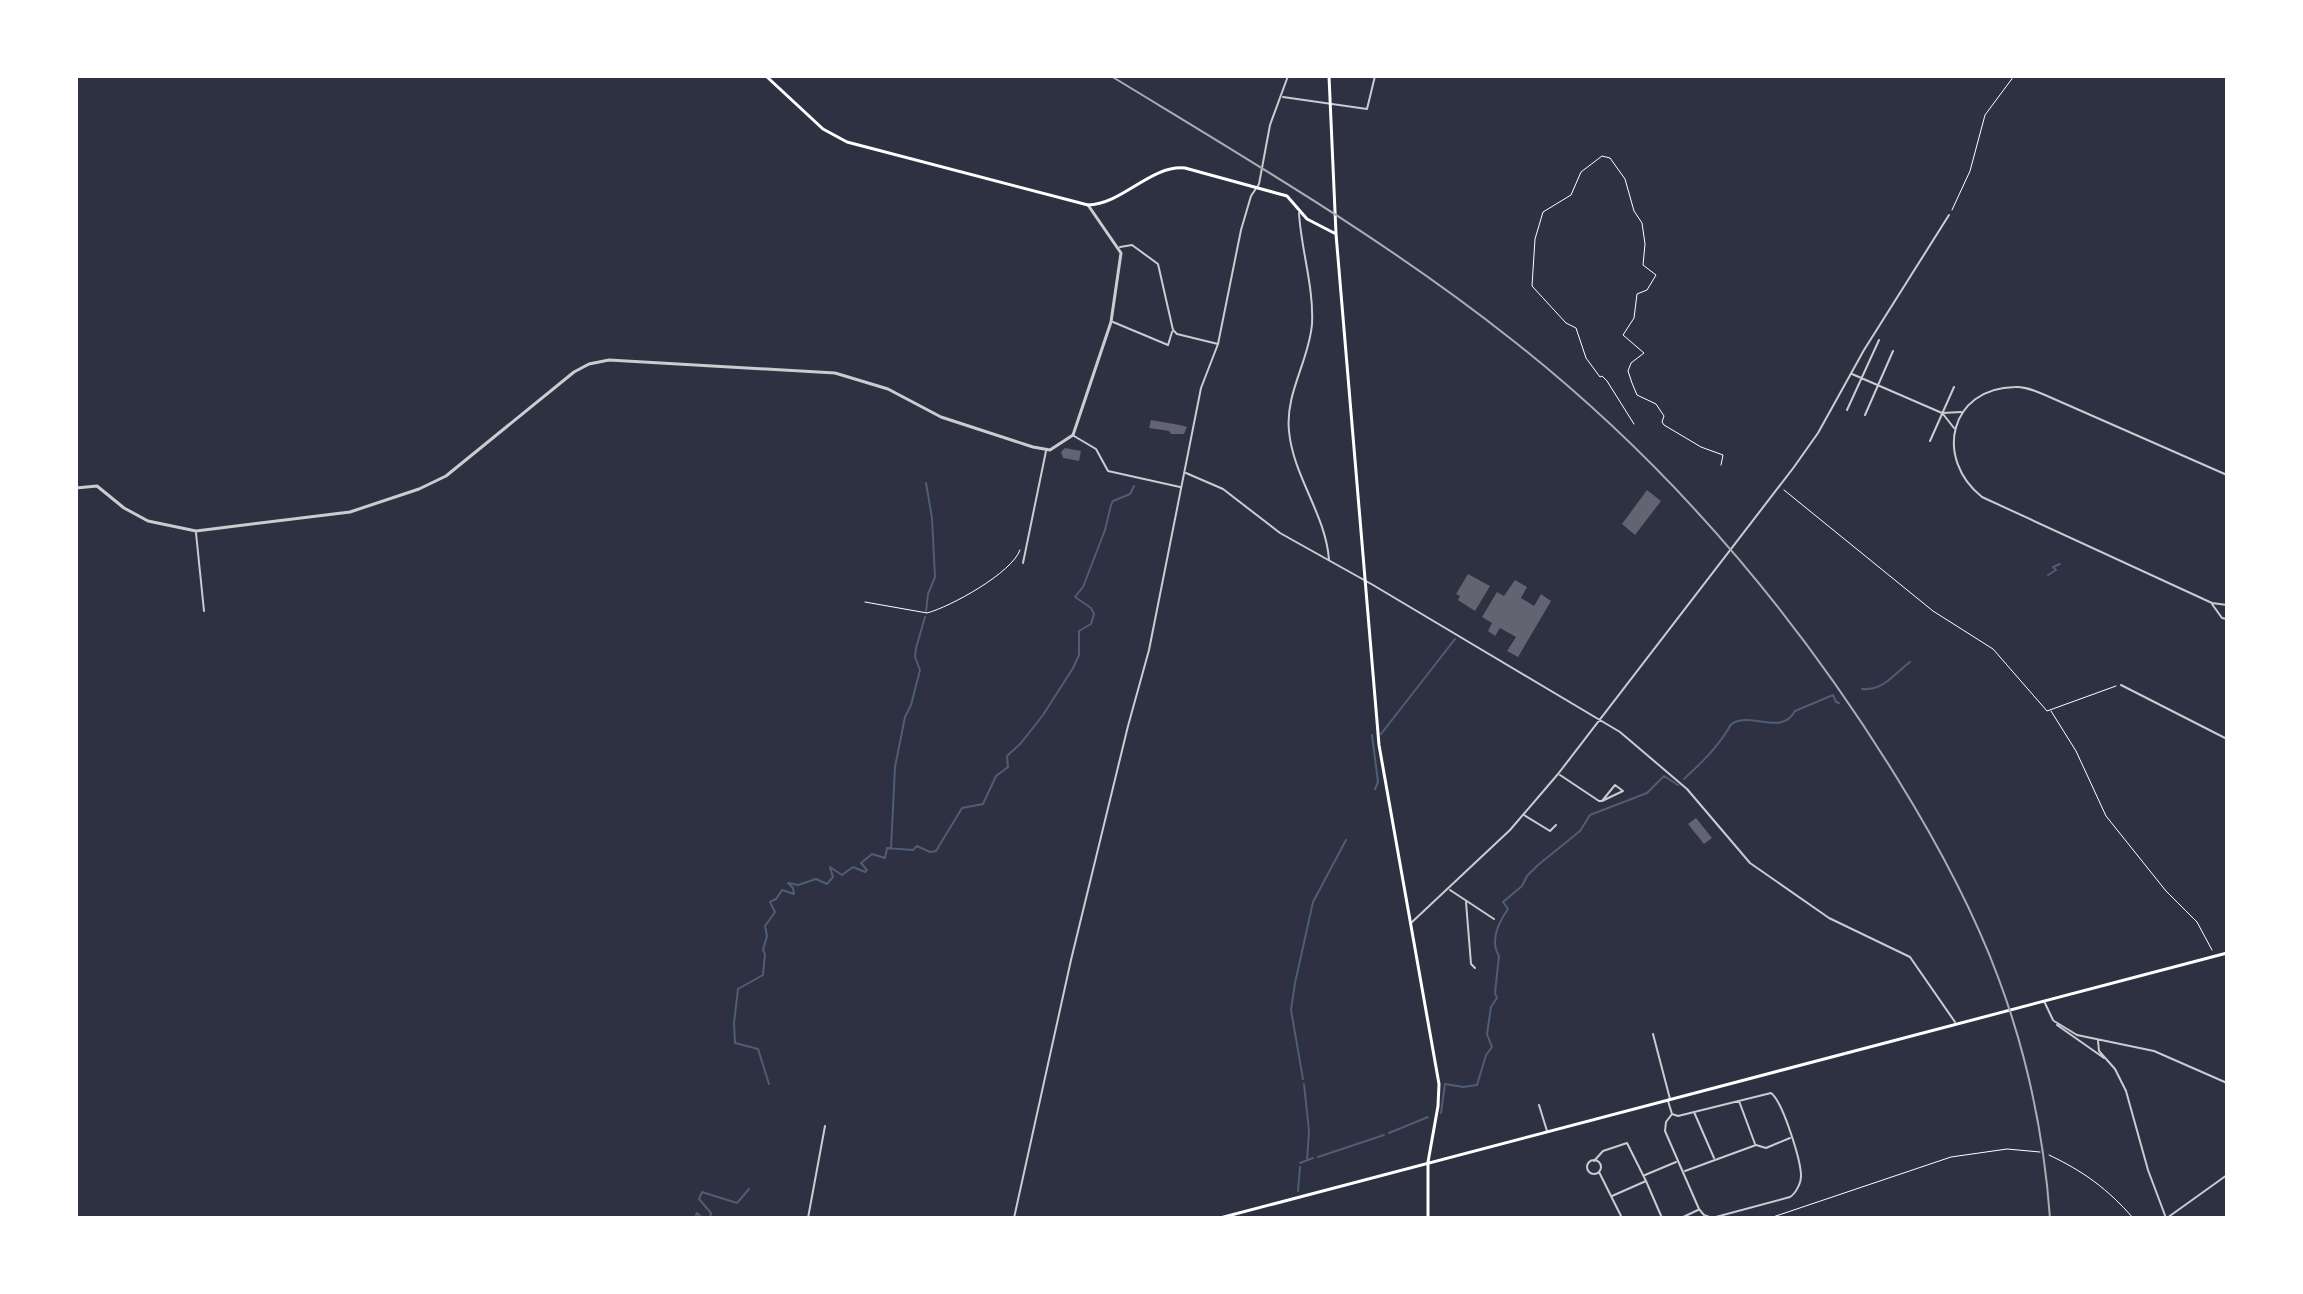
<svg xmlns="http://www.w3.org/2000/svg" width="2303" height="1294" viewBox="0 0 2303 1294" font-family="'Varela Round',sans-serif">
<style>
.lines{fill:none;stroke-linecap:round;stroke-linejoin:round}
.stream{stroke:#4f5d75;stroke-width:2}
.building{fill:#626471}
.path{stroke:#fff;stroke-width:1}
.minor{stroke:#caccd0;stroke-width:2}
.tertiary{stroke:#caccd0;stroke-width:3}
.secondary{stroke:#fff;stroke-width:3}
.rail{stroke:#abadb3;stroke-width:2}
</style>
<rect width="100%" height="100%" fill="#2d3142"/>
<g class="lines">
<path class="stream" d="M 926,483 L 932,518 L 935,577 L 928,594 L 926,612
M 2048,575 L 2056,570 L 2053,567 L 2060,564
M 1862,689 C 1884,691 1895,673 1910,662
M 1381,734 L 1455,639
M 1372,735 L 1378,782 L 1375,789
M 1684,779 C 1700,764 1715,750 1727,731 C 1732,725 1727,726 1735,722 C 1755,714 1782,735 1795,711 L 1833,695 L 1836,702 L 1839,703
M 891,849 L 895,767 L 905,717 L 911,705 L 920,670 L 915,657 L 916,648 L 925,617
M 1303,1079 L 1291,1010 L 1295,983 L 1313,902 L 1346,840
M 769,1084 L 758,1049 L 735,1043 L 734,1023 L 738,989 L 763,975 L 765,954 L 763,950 L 767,936 L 765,926 L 775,912 L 770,902 L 776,899 L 782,890 L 794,894 L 793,888 L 788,883 L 798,885 L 816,879 L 827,884 L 833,877 L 830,867 L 842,875 L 853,867 L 865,872 L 867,870 L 861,863 L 872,854 L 885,858 L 887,848 L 913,850 L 917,846 L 930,852 L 936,851 L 962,808 L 983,804 L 996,776 L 1008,767 L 1007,756 L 1021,743 L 1043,715 L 1073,668 L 1079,655 L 1079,631 L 1091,624 L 1094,614 L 1091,608 L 1075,597 L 1083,587 L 1105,530 L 1111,505 L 1113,501 L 1130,494 L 1134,486
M 1304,1084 L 1309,1131 L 1307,1160
M 1441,1113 L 1445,1084 L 1463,1087 L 1477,1085 L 1486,1055 L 1492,1047 L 1487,1034 L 1491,1007 L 1497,998 L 1495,993 L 1499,956 C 1490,941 1498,923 1508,909 L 1503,902 L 1522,886 L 1527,876 L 1538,865 L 1580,831 L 1590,815 L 1647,793 L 1664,776 L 1678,785
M 1389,1133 L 1428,1117
M 1318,1157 L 1384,1135
M 1300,1163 L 1313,1158
M 1298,1191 L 1300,1167
M 695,1218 L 697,1213 L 702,1218
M 710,1218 L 711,1213 L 699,1199 L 702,1192 L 737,1203 L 749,1189"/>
</g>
<path class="building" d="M 1151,420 L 1180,425 L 1187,427 L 1184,434 L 1171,434 L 1169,431 L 1149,428 Z
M 1065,448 L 1081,451 L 1079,461 L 1063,458 L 1061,452 Z
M 1647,490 L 1661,501 L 1635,535 L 1622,524 Z
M 1468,574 L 1490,586 L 1475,611 L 1458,600 L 1460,596 L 1456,594 Z
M 1515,580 L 1527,587 L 1521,598 L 1534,606 L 1541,594 L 1551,601 L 1518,657 L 1507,651 L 1516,637 L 1500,628 L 1495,636 L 1488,631 L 1492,623 L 1482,617 L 1497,592 L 1504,596 Z
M 1696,818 L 1712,838 L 1704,844 L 1688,824 Z"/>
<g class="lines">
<path class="path" d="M 1952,210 L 1970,171 L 1985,115 L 2014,76
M 1634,424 L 1607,381 L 1602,376 L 1600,377 L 1586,358 L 1576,328 L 1566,323 L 1532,286 L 1535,239 L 1543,212 L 1571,195 L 1581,172 L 1602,156 L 1610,158 L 1625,179 L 1634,211 L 1642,223 L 1645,244 L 1643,265 L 1656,275 L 1647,290 L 1637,294 L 1634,318 L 1623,335 L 1644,353 L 1631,363 L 1628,371 L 1632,383 L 1637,395 L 1656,404 L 1664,416 L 1662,422 L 1664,425 L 1701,447 L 1723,455 L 1721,465
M 1784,490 L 1933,611 L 1993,649 L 2047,711 L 2116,686
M 865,602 L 927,613 C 950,607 1012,573 1020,550
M 2051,711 L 2076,751 L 2106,816 L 2166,891 L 2197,922 L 2212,950
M 2049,1155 C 2083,1171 2108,1189 2133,1218
M 1770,1218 L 1951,1157 L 2007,1149 L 2040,1152"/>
<path class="minor" d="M 1283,97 L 1367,109 L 1375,76
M 1299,213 C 1301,249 1314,287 1312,324 C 1309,361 1285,393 1289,431 C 1293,476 1326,515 1329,560
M 1120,247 L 1132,245 L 1158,264 L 1173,330 L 1177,334 L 1218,344
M 1113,322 L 1168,345 L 1172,332
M 1852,374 L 1942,413 L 1961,412
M 1847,410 L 1879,340
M 1943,414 L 1954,428
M 1865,415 L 1893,351
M 1074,436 L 1096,449 L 1108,471 L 1180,487
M 1930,441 L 1954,387
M 1186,473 L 1223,489 L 1280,533 L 1373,585 L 1620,732 L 1687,789 L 1750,863 L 1829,918 L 1910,957 L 1955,1022
M 2227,475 L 2045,395 C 2035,391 2025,386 2015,387 C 1949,388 1934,459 1982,497 L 2212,603 L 2227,605
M 196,533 L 204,611
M 1023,563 L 1046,451
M 2212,604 L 2222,618 L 2227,619
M 2121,685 L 2227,739
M 1560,775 L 1599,801 L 1602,801 L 1623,791 L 1615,785 L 1602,801
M 1524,815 L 1550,831 L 1556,825
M 1450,890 L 1494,919
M 1466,902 L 1471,964 L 1475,968
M 1411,923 L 1510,830 L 1558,774 L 1794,467 L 1818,433 L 1864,350 L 1949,215
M 2044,1001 L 2053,1020
M 2054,1021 L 2077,1035 L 2154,1051 L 2227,1083
M 2057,1025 L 2104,1058
M 1653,1034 L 1670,1099
M 2098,1041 L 2099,1051 L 2115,1069 L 2126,1091 L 2148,1170 L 2166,1218
M 1668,1101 L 1672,1114 L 1666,1122 L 1665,1131 L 1699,1209 L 1704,1215 L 1712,1218 L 1790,1197 C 1795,1194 1801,1184 1801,1176 C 1801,1161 1783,1102 1771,1093 L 1678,1116 L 1672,1114
M 1739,1101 L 1755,1144
M 1539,1105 L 1547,1131
M 1694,1112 L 1714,1158
M1587 1167a7 7 0 1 1 14 0a7 7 0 1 1-14 0Z
M 1594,1161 L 1603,1151 L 1627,1143 L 1646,1181
M 1685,1171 L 1756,1145 L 1766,1148 L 1790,1138
M 1599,1172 L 1622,1218
M 1645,1175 L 1676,1162
M 1612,1196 L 1646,1181 L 1662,1218
M 808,1218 L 825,1126
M 1014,1218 L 1071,960 L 1128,726 L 1149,650 L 1201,388 L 1218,344 L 1241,230 L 1251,196 L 1259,184 L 1270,125 L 1288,76
M 1681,1218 L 1698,1210
M 2167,1218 L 2227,1175"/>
<path class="tertiary" d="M 76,488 L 97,486 L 124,508 L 148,521 L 196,531 L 350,512 L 419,489 L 446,476 L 574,372 L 589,364 L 609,360 L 835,373 L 888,389 L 941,417 L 1033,447 L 1050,450 L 1073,435 L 1111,322 L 1121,253 L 1088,205"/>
<path class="secondary" d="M 766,76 L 823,129 L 847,142 L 1088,205 C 1123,204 1150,165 1185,168 L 1287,196 L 1307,219 L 1336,234
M 1329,76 L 1336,234 L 1379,745 L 1439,1084 L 1438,1106 L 1428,1162 L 1428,1218
M 1220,1218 L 2227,953"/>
<path class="rail" d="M 1111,76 C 1247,159 1386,240 1511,339 C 1665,460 1794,611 1897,778 C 1936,841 1972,907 1998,977 C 2027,1054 2044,1136 2050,1218"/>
</g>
<rect width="2303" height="1294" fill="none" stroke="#ffffff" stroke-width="156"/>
</svg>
